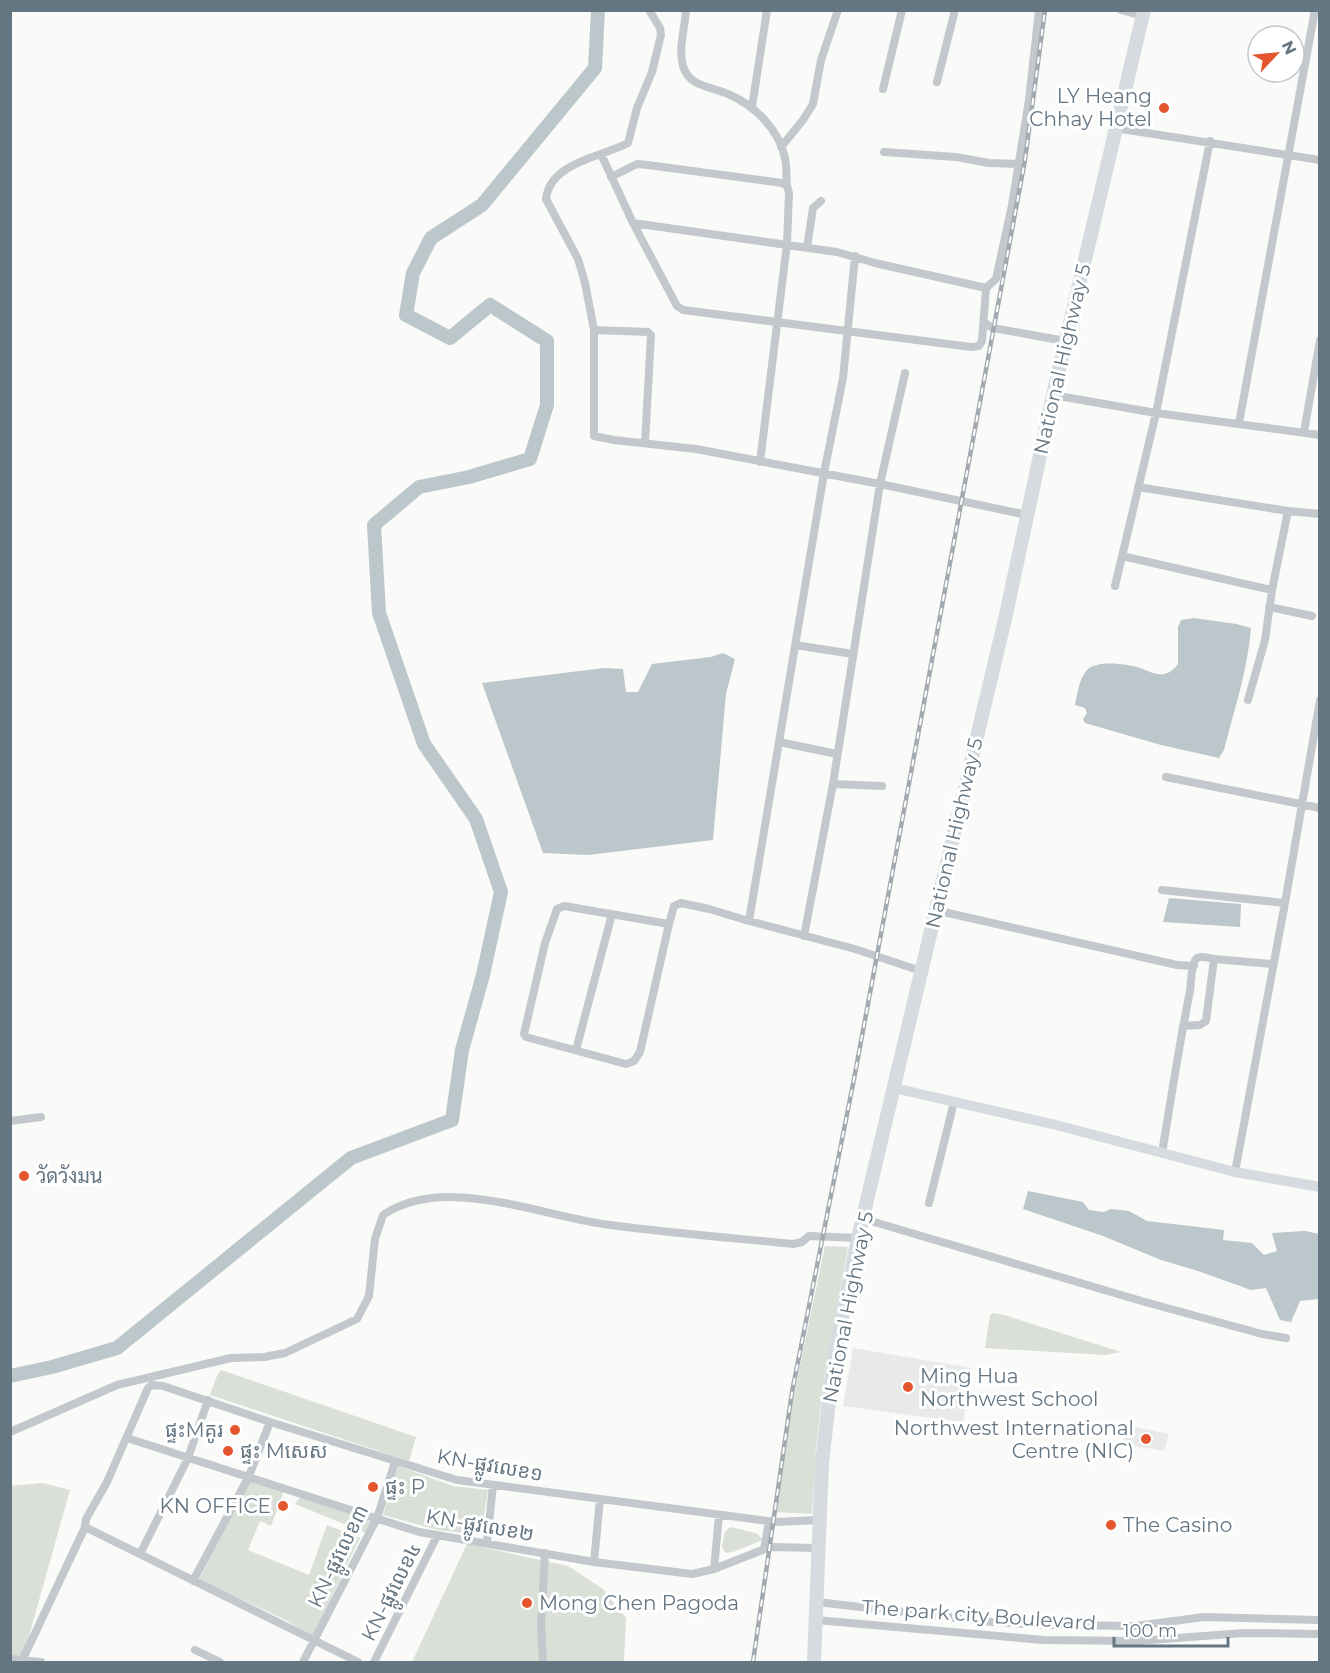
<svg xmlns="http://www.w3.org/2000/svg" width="1330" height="1673" viewBox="0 0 1330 1673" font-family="Montserrat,'Noto Sans Khmer',Sarabun,sans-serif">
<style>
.built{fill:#e8e9e9}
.green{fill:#dadfd7}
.water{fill:#bbc7cb}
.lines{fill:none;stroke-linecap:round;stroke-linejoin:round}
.river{stroke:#bbc7cb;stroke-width:14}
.street{stroke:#c3c8cc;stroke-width:8}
.secondary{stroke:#d6dbdf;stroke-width:10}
.highway{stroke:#d6dbdf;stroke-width:14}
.rail-casing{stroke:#a2aab0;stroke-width:4.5}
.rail{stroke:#fff;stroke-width:2;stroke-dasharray:7;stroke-linecap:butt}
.poi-dot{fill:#e4572e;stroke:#fff;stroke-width:2}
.labels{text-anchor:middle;stroke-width:6;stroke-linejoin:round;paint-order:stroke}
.poi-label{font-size:20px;fill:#657683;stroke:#fff;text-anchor:start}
.street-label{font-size:20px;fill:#657683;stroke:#fff}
</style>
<rect width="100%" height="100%" fill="#fafaf8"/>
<path class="built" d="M 853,1348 L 972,1368 L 963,1422 L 843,1406 Z
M 1126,1425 L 1169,1434 L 1164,1451 L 1123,1444 Z"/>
<path class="green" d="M 825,1246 L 848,1247 L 825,1371 L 816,1448 L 812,1514 L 776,1512 L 787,1428 Z
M 994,1313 L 1004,1315 L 1121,1352 L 1105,1355 L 985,1348 L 990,1315 Z
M 221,1370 L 416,1437 L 409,1461 L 210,1395 L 217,1376 Z
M 398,1466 L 453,1486 L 488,1490 L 481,1535 L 438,1530 L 383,1515 Z
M 250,1478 L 285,1488 L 271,1526 L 260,1521 L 248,1550 L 309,1575 L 327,1525 L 360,1538 L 312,1637 L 286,1620 L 199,1580 Z
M 42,1483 L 70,1490 L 22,1661 L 11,1659 L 11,1486 Z
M 302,1495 L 373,1519 L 366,1533 L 295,1504 Z
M 731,1527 L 758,1534 L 762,1540 L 733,1552 L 725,1553 L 722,1547 L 725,1531 Z
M 467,1544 L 568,1566 L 603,1589 L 626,1618 L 624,1662 L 412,1662 Z"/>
<path class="water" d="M 1194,618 L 1236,624 L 1251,628 C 1248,669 1234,710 1224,750 L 1219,758 L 1161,745 L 1085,723 L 1083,719 L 1087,713 L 1085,708 L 1075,705 C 1077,695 1079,679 1087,670 C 1097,660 1124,664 1137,667 C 1145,669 1155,676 1164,674 C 1170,673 1174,669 1178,664 L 1178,627 L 1181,620 Z
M 723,653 L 735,659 L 726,694 L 713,840 L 588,855 L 543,853 L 482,683 L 604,668 L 623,669 L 626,692 L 638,692 L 652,664 L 711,657 Z
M 1169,898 L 1241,904 L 1240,927 L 1163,922 Z
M 1028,1191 L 1083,1202 L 1089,1210 L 1104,1212 L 1111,1209 L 1129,1211 L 1147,1221 L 1224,1230 L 1223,1240 L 1252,1243 L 1264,1255 L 1277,1251 L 1272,1233 L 1305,1231 L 1319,1234 L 1319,1299 L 1300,1301 L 1291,1322 L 1280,1320 L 1266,1288 L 1251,1290 L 1198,1271 L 1161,1260 L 1103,1236 L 1023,1209 Z"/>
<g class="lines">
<path class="river" d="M 10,1376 L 52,1367 L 117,1348 L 351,1158 L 452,1120 L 462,1050 L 483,975 L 501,892 L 476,819 L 424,744 L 379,613 L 374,525 L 419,487 L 469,477 L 530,459 L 547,405 L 547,341 L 490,305 L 450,338 L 406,315 L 413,273 L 431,238 L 482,205 L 595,68 L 598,10"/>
<path class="street" d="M 649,10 L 660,28 L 661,35 L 652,72 L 637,108 L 628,143 C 602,157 550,162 546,199 L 578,259 L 585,283 L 594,330 L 594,436 L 614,440 L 696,449 L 880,484 L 1027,515
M 686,10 C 685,28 678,49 683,66 C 690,88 711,86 728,94 C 754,105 779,129 785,158 C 787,167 786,177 787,186
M 1121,10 L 1143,16
M 937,82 L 955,10
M 883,89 L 902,10
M 752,107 L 767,10
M 1115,128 L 1320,160
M 781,147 L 803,120 L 813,104 L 821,60 L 838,10
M 884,152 L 956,157 L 989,163 L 1019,164
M 601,154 L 633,223 L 677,306 L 683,310 L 971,347 L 979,346 L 982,341 L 986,288
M 611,177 L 637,164 L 648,165 L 782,183 L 787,186 L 789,193 L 787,244 L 760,462
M 633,223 L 837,252 L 875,263 L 986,288
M 807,247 L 813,208 L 821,201
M 986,288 L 996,279 L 1012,205 L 1029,100 L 1039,10
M 985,323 L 993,328 L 1065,341
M 594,330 L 648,332 L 651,335 L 645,443
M 1053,395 L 1156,413 L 1320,435
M 1239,423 L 1315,10
M 1304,432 L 1320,340
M 1138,487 L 1288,511 L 1320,514
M 1122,556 L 1272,590
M 1115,586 L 1156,413 L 1210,141
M 1269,607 L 1312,616
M 795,645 L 853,654
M 1248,700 L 1265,640 L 1272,590 L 1288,511
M 779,742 L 837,754
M 1166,777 L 1320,808
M 833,784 L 882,786
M 1162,890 L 1285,903
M 935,910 L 1177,965 L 1194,966
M 749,921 L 824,473 L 843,378 L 855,256
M 669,924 L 564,906 L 557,909 L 545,943 L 524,1034 L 526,1037 L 626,1064 L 634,1061 L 640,1052 L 669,924 L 674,906 L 681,903 L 709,909 L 749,921 L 855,949 L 921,971
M 804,936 L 833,784 L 880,484 L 905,373
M 1214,959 L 1272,964
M 576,1050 L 612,914
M 10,1121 L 41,1117
M 1162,1153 C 1171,1099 1179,1045 1190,991 C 1191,983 1191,965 1196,959 C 1200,955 1209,958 1214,959 L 1206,1021 L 1200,1025 L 1183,1026
M 1235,1172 L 1285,903 L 1320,700
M 929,1203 L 954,1102
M 864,1219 L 1145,1302 L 1262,1334 L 1286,1338
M 10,1432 L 117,1385 L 231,1358 L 264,1357 L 285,1353 L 357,1319 L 369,1296 L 375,1239 L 383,1215 C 446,1173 542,1217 610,1225 C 671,1233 732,1238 793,1244 L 802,1242 L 809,1236 L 858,1238
M 127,1438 L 419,1532 L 594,1562 L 692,1574 L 714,1569 L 770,1547 L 818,1548
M 487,1543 L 493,1485
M 764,1549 L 769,1521
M 140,1554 L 188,1458 L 208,1400
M 594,1562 L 600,1499
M 714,1569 L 719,1515
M 193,1581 L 249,1476 L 270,1422
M 817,1602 L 992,1622 L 1044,1625 L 1136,1626 L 1204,1617 L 1320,1620
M 816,1620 L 1043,1640 L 1137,1641 L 1244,1633 L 1320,1634
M 195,1650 L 220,1662
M 10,1659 L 41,1662
M 22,1661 L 85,1527
M 303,1662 L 377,1518 L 395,1462
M 358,1662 L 85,1527 L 86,1519 L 107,1482 L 148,1388 L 152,1385 L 163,1386 L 270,1422 L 457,1480 L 775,1522 L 820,1520
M 374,1662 L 437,1536
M 543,1662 L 541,1625 L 545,1553"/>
<path class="secondary" d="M 894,1088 L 1056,1125 L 1235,1172 L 1320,1187"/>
<path class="highway" d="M 814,1662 L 822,1463 L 834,1357 L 858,1238 L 1005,619 L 1053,395 L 1144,10"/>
<g class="rail-casing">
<path id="rail" d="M 753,1662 L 792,1392 L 854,1079 L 1025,160 L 1045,10"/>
</g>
<use href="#rail" class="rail"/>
</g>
<g class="poi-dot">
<circle cx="1164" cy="108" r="6"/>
<circle cx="24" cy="1176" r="6"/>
<circle cx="908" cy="1387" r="6"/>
<circle cx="235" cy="1430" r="6"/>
<circle cx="1146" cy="1439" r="6"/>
<circle cx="228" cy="1451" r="6"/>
<circle cx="373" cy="1487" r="6"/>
<circle cx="283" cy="1506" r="6"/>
<circle cx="1111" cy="1525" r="6"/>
<circle cx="527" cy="1603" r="6"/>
</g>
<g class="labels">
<g class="poi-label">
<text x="1152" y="103" text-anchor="end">LY Heang<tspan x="1152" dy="23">Chhay Hotel</tspan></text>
<text x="36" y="1183">วัดวังมน</text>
<text x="920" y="1383">Ming Hua<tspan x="920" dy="23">Northwest School</tspan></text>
<text x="1134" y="1435" text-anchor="end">Northwest International<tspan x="1134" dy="23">Centre (NIC)</tspan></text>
<text x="223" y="1437" text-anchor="end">ផ្ទះMគូរ</text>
<text x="240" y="1458">ផ្ទះ Mសេស</text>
<text x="385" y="1494">ផ្ទះ P</text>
<text x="271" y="1513" text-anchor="end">KN OFFICE</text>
<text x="1123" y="1532">The Casino</text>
<text x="539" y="1610">Mong Chen Pagoda</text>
</g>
<g class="street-label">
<text transform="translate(1062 359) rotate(-77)" y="7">National Highway 5</text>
<text transform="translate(954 833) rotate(-77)" y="7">National Highway 5</text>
<text transform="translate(848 1307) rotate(-79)" y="7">National Highway 5</text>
<text transform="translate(490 1465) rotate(10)" y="7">KN-ផ្លូវលេខ១</text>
<text transform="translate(480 1525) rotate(10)" y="7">KN-ផ្លូវលេខ២</text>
<text transform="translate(338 1556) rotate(-64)" y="7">KN-ផ្លូវលេខ៣</text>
<text transform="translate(391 1592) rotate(-63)" y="7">KN-ផ្លូវលេខ៤</text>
<text transform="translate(979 1615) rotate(4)" y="7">The park city Boulevard</text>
</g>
</g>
<rect width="1330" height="1673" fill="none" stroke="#657683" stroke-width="24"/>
<g transform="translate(1276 54) rotate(64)"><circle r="28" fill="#ffffff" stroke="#c1c8cd" stroke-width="1.5"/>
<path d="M0-4.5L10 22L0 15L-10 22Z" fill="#e4572e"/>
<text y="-9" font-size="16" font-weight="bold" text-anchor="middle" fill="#657683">N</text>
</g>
<path d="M1114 1637v9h114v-9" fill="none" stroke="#657683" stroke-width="3"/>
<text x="1123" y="1637" font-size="18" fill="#657683" stroke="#ffffff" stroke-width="4.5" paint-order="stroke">100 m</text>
</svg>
